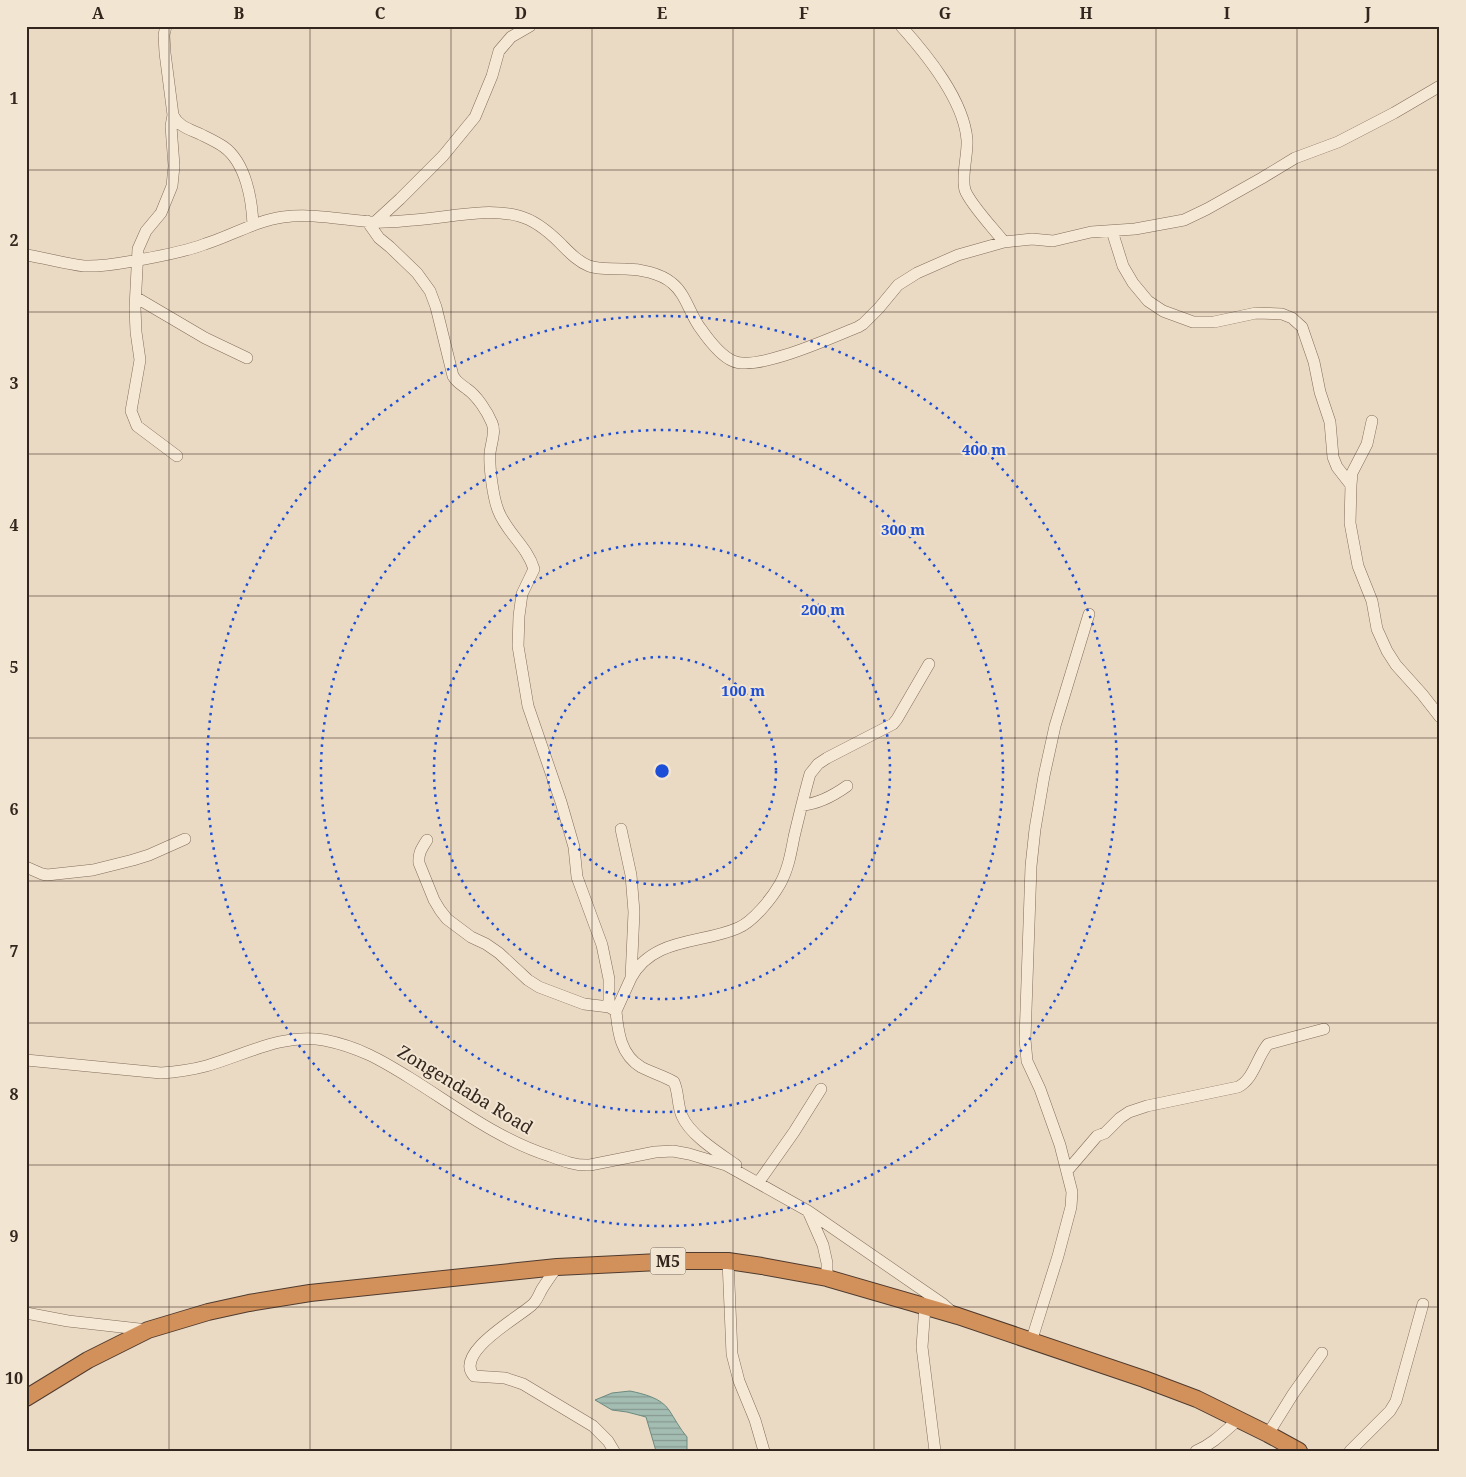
<svg xmlns="http://www.w3.org/2000/svg" width="1466" height="1477" viewBox="0 0 1466 1477" font-family="'Noto Serif',serif">
<style>
.water{fill:url(#water-rules);stroke:#6c8a80}
.lines{fill:none;stroke-linecap:round;stroke-linejoin:round}
.minor-casing{stroke:#826c5b;stroke-width:12}
.highway-casing{stroke:#503b2f;stroke-width:18}
.minor{stroke:#f5e8d5;stroke-width:11}
.highway{stroke:#d2915a;stroke-width:16}
.grid{fill:none;stroke:#33261e;stroke-width:1;stroke-opacity:0.55}
.ring{fill:none;stroke:#1d4ed8;stroke-width:2.5;stroke-dasharray:2.5 5}
.labels{text-anchor:middle;stroke-width:4;stroke-linejoin:round;paint-order:stroke}
.shield{fill:#f2e5d1;stroke:#6c5f54;stroke-width:1}
.shield-label{font-size:16px;font-weight:bold;fill:#33261e}
.street-label{font-size:18px;fill:#33261e;stroke:#f2e5d1}
.centre{fill:#1d4ed8;stroke:#f2e5d1;stroke-width:2.5}
.ring-label{font-size:15px;text-anchor:middle;font-weight:bold;fill:#1d4ed8;stroke:#f2e5d1;stroke-width:4;stroke-linejoin:round;paint-order:stroke}
.neatline{fill:none;stroke:#33261e;stroke-width:2}
.grid-label{font-size:16px;text-anchor:middle;font-weight:bold;fill:#33261e}
</style>
<defs>
<pattern id="water-rules" width="6" height="5" patternUnits="userSpaceOnUse" patternTransform="scale(1.25)"><rect width="6" height="5" fill="#a4bdb3"/><path d="M0 2.5h6" fill="none" stroke="#869991"/></pattern>
</defs>
<rect width="100%" height="100%" fill="#eadac3"/>
<path class="water" d="M 630,1391 C 644,1394 661,1398 669,1410 C 675,1419 680,1429 687,1437 L 687,1451 L 656,1451 L 646,1417 L 627,1412 L 612,1410 L 595,1400 L 612,1393 Z"/>
<g class="lines">
<g class="minor-casing">
<path id="minor" d="M 166,26 L 164,35 L 165,53 L 173,115 C 178,126 189,129 200,134 C 208,138 217,142 224,147 C 246,163 252,200 253,225
M 901,26 C 927,55 964,100 967,140 C 968,154 961,177 965,190 C 970,204 994,229 1004,242
M 173,115 L 171,126 L 174,166 L 172,186 L 161,213 L 146,231 L 138,249 L 135,308 L 136,332 L 140,360 L 131,411 L 137,426 L 177,456
M 367,221 L 379,238 L 390,247 L 417,273 L 430,291 L 436,307 L 453,376 C 457,383 461,384 467,389 C 477,396 487,411 492,423 C 496,432 491,443 490,453 C 489,467 493,497 498,510 C 506,532 527,546 534,569 L 522,594 L 519,616 L 518,646 L 528,706 L 561,802 L 574,847 L 577,877 L 602,945 L 609,979 L 609,1007
M 375,222 L 400,199 L 443,156 L 475,117 L 492,76 L 499,51 L 511,37 L 530,26
M 1112,231 L 1123,266 L 1133,283 L 1148,301 L 1163,311 L 1193,322 L 1214,322 L 1256,313 L 1282,314 L 1292,318 L 1302,327 L 1314,362 L 1320,392 L 1330,422 L 1333,457 L 1337,467 L 1351,485
M 26,255 C 46,258 65,264 84,266 C 103,267 121,263 139,260 C 161,256 184,252 205,244 C 231,236 255,221 283,217 C 313,213 343,220 373,222 C 387,223 401,221 414,220 C 448,218 485,207 519,216 C 534,220 549,232 560,243 C 569,252 577,261 589,266 C 600,270 612,268 625,269 C 640,269 660,273 672,283 C 686,294 690,315 701,329 C 708,339 721,356 733,361 C 757,372 833,337 858,327 L 863,324 L 879,308 L 898,285 L 917,273 L 958,255 L 1004,242 L 1032,239 L 1053,241 L 1091,232 L 1135,229 L 1184,220 L 1207,209 L 1262,178 L 1295,158 L 1338,142 L 1394,113 L 1440,86
M 137,298 L 205,338 L 247,358
M 1372,421 L 1367,444 L 1352,473 L 1351,485 L 1350,523 L 1358,566 L 1372,601 L 1377,629 L 1387,651 L 1396,665 L 1422,694 L 1440,717
M 802,805 C 818,804 833,796 847,786
M 427,840 C 422,848 418,853 419,863 L 434,900 L 440,910 L 447,919 L 471,937 L 486,944 L 499,953 L 528,980 L 539,987 L 584,1004 L 609,1007 L 616,1011 C 618,1033 621,1055 641,1067 C 652,1073 664,1076 674,1082 C 679,1093 677,1105 682,1116 C 690,1135 719,1153 736,1165
M 26,867 L 42,874 L 47,875 L 93,870 L 133,860 L 149,855 L 185,839
M 631,978 C 653,937 702,944 738,928 C 753,922 772,898 780,884 C 788,870 791,853 794,837 C 799,816 804,795 810,774 L 818,764 L 827,758 L 893,724 L 897,719 L 929,664
M 616,1011 L 631,978 L 634,912 L 631,875 L 621,829
M 26,1060 L 161,1073 C 177,1072 191,1070 206,1066 C 245,1055 282,1033 324,1040 C 359,1047 381,1060 410,1078 C 455,1106 499,1140 550,1156 C 563,1161 576,1166 590,1165 L 655,1152 L 673,1151 L 689,1154 L 726,1165 L 808,1211 L 823,1245 L 827,1263 L 827,1278
M 1067,1171 L 1097,1136 L 1105,1133 L 1120,1118 L 1129,1112 L 1147,1106 L 1238,1087 C 1254,1079 1257,1057 1268,1044 L 1324,1029
M 758,1183 L 794,1132 L 821,1089
M 808,1211 L 943,1304 L 952,1312
M 728,1261 L 732,1354 L 739,1381 L 755,1420 L 764,1451
M 557,1267 C 552,1274 547,1281 542,1289 C 539,1294 537,1301 532,1305 C 519,1317 453,1353 474,1376 L 505,1378 L 523,1384 L 593,1426 L 608,1441 L 614,1451
M 925,1306 L 922,1347 L 935,1451
M 26,1313 L 68,1321 L 148,1330
M 1031,1342 L 1058,1256 L 1071,1207 L 1072,1192 L 1060,1145 L 1040,1089 L 1027,1061 L 1025,1039 L 1031,866 L 1035,829 L 1044,776 L 1055,726 L 1089,614
M 1268,1434 L 1293,1394 L 1322,1353
M 1196,1451 C 1213,1444 1225,1431 1239,1419
M 1350,1451 L 1390,1411 L 1396,1401 L 1423,1304"/>
</g>
<g class="highway-casing">
<path id="highway" d="M 26,1398 L 88,1360 L 148,1330 L 208,1312 L 249,1303 L 310,1293 L 557,1267 L 680,1261 L 728,1261 L 762,1266 L 827,1278 L 958,1316 L 1144,1379 L 1197,1399 L 1268,1434 L 1299,1451"/>
</g>
<use href="#minor" class="minor"/>
<use href="#highway" class="highway"/>
</g>
<path class="grid" d="M 169,26 L 169,1451M 310,26 L 310,1451M 451,26 L 451,1451M 592,26 L 592,1451M 733,26 L 733,1451M 874,26 L 874,1451M 1015,26 L 1015,1451M 1156,26 L 1156,1451M 1297,26 L 1297,1451M 26,170 L 1440,170M 26,312 L 1440,312M 26,454 L 1440,454M 26,596 L 1440,596M 26,738 L 1440,738M 26,881 L 1440,881M 26,1023 L 1440,1023M 26,1165 L 1440,1165M 26,1307 L 1440,1307"/>
<g class="ring">
<circle cx="662" cy="771" r="114"/>
<circle cx="662" cy="771" r="228"/>
<circle cx="662" cy="771" r="341"/>
<circle cx="662" cy="771" r="455"/>
</g>
<g class="labels">
<rect class="shield" x="650.5" y="1247.5" width="35" height="27" rx="4"/>
<g class="shield-label">
<text x="668" y="1267">M5</text>
</g>
<g class="street-label">
<text transform="translate(465 1090) rotate(31)" y="6">Zongendaba Road</text>
</g>
</g>
<circle cx="662" cy="771" r="8" class="centre"/>
<g class="ring-label">
<text x="984" y="455">400 m</text>
<text x="903" y="535">300 m</text>
<text x="823" y="615">200 m</text>
<text x="743" y="696">100 m</text>
</g>
<rect width="1466" height="1477" fill="none" stroke="#f2e5d1" stroke-width="55"/>
<rect x="28" y="28" width="1410" height="1422" class="neatline"/>
<g class="grid-label">
<text x="98" y="19">A</text>
<text x="239" y="19">B</text>
<text x="380" y="19">C</text>
<text x="521" y="19">D</text>
<text x="662" y="19">E</text>
<text x="804" y="19">F</text>
<text x="945" y="19">G</text>
<text x="1086" y="19">H</text>
<text x="1227" y="19">I</text>
<text x="1368" y="19">J</text>
<text x="14" y="104">1</text>
<text x="14" y="246">2</text>
<text x="14" y="389">3</text>
<text x="14" y="531">4</text>
<text x="14" y="673">5</text>
<text x="14" y="815">6</text>
<text x="14" y="957">7</text>
<text x="14" y="1100">8</text>
<text x="14" y="1242">9</text>
<text x="14" y="1384">10</text>
</g>
</svg>
